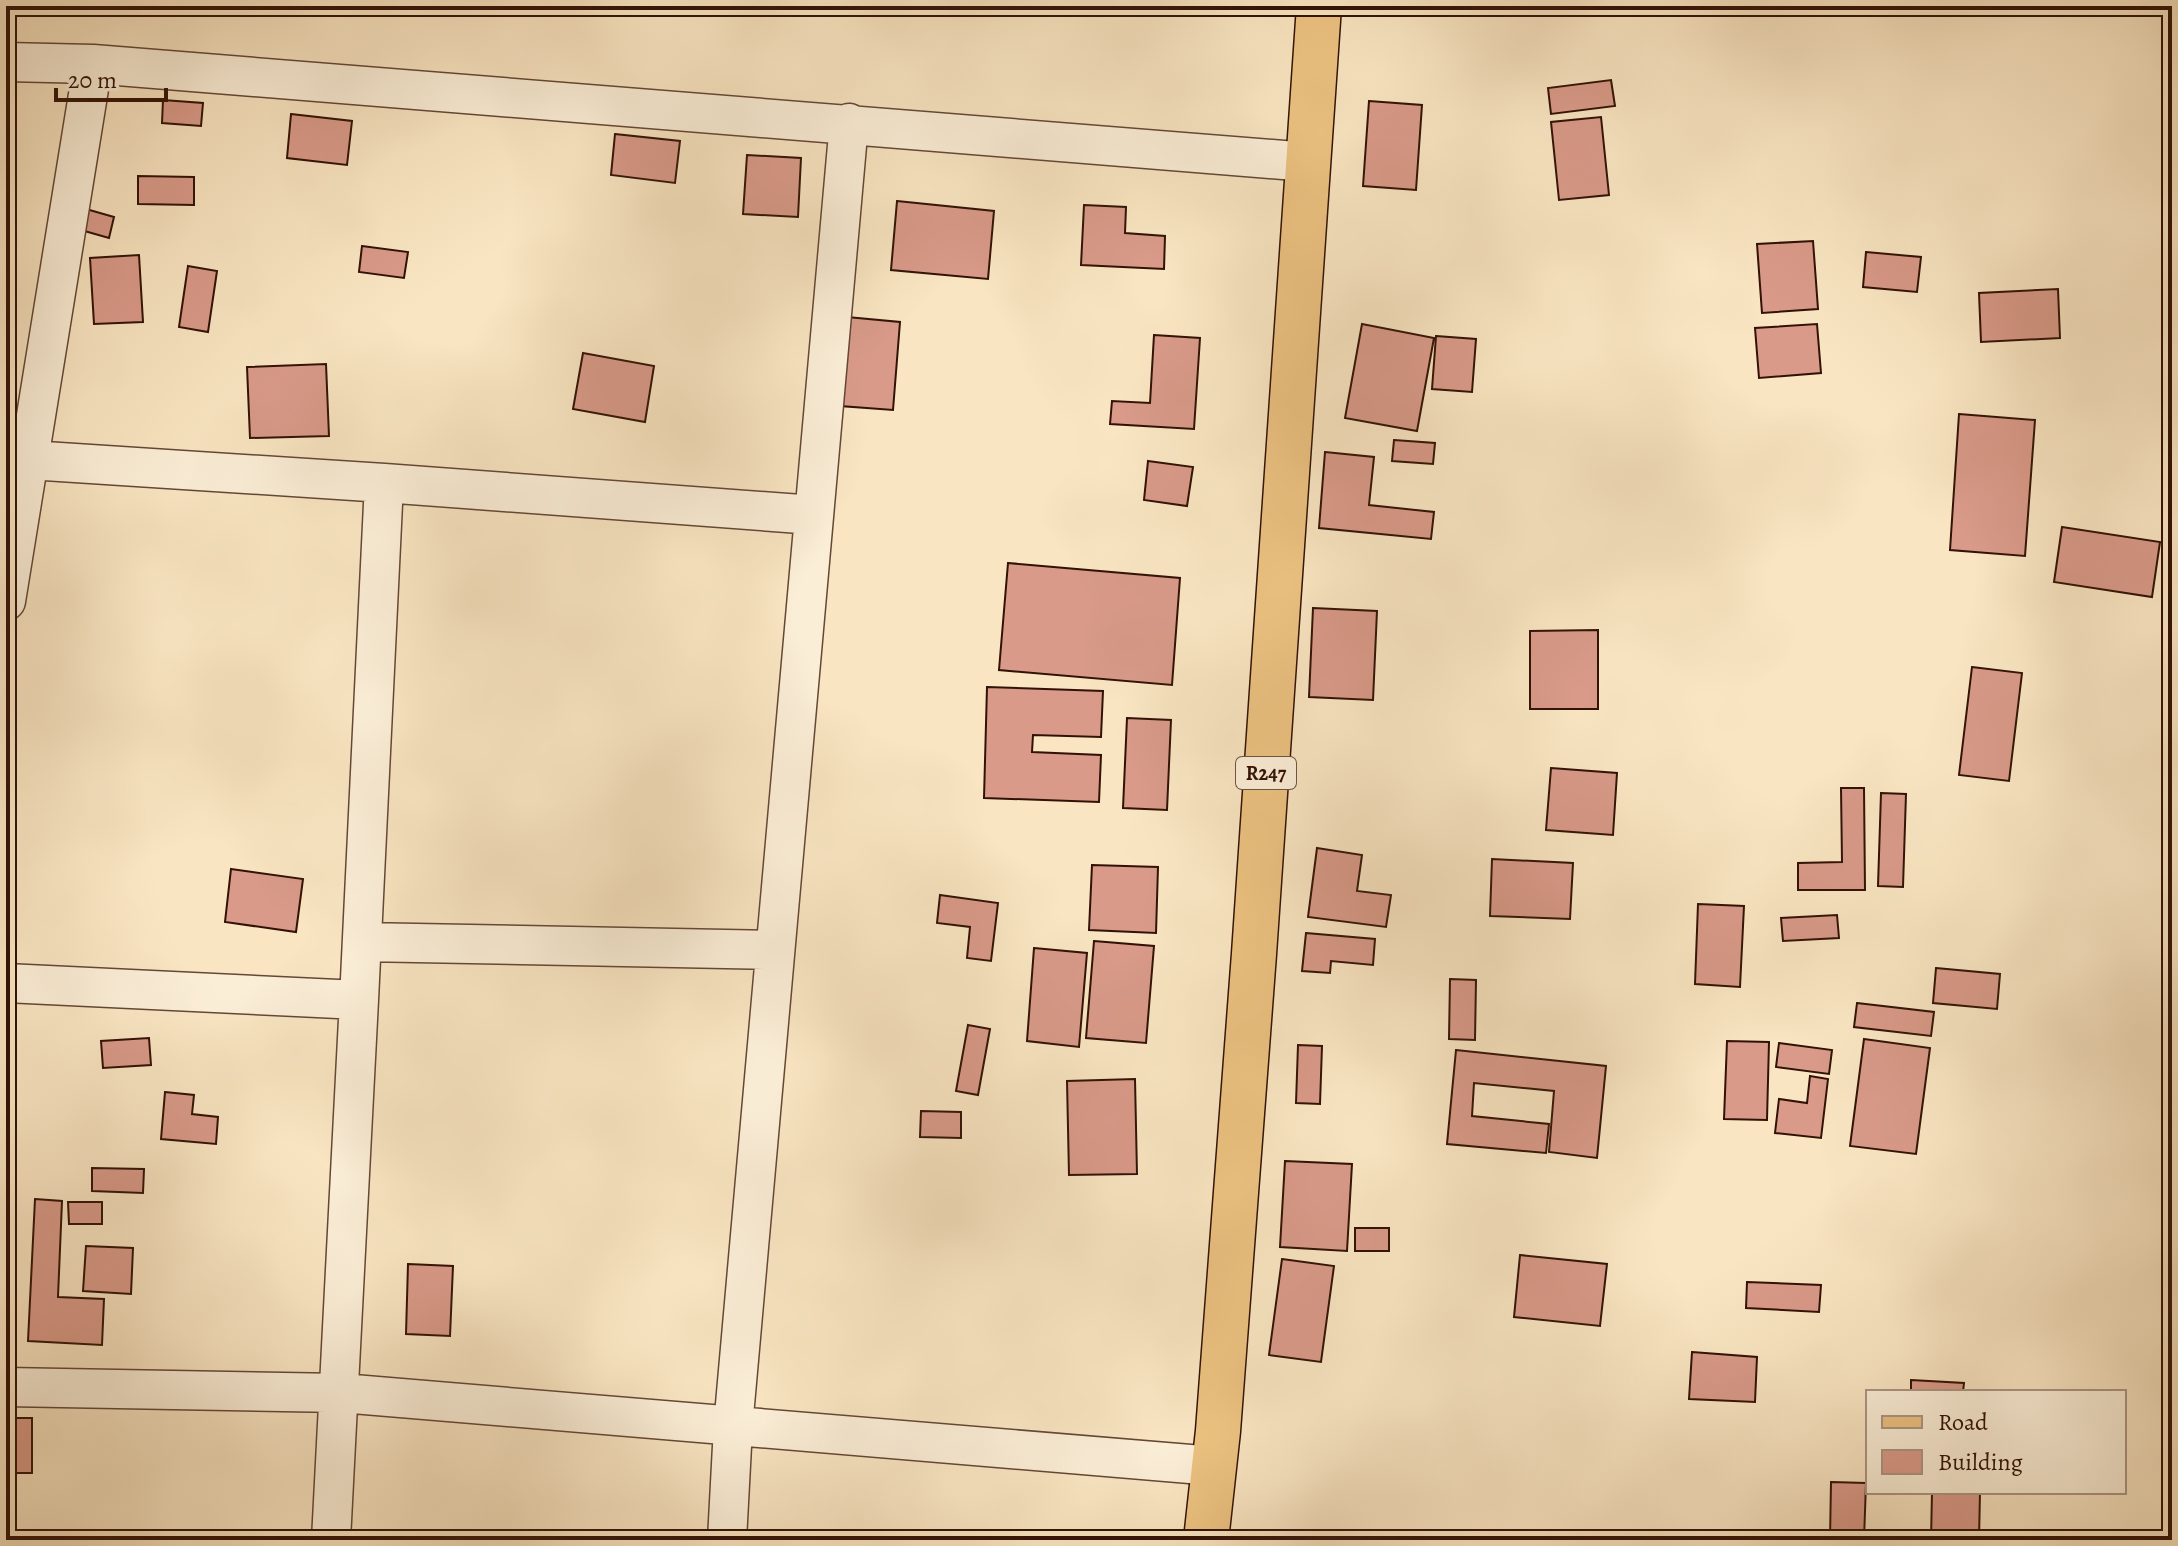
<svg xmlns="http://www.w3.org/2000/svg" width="2178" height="1546" viewBox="0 0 2178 1546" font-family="Alegreya,serif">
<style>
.building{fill:#d99a89;stroke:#321206;stroke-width:2}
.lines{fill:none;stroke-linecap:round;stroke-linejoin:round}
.street-casing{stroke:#644735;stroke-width:41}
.primary-casing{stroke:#321206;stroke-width:47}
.street{stroke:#fbeed7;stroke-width:38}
.primary{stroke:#ecc281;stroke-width:44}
.labels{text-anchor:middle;stroke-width:8;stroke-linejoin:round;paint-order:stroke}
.shield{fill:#fbeed7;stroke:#6e5445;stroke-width:2}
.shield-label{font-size:20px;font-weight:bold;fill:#321206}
</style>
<rect width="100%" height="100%" fill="#f9e5c2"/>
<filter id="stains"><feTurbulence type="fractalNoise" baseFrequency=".0025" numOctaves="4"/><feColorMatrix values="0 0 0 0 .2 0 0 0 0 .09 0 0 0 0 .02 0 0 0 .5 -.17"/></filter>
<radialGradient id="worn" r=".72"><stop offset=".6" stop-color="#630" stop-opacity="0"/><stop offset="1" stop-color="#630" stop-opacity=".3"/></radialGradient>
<path class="building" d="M 1649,6 L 1702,6 L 1701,13 Z
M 1611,80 L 1615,106 L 1551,114 L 1548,88 Z
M 163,100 L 203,103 L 201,126 L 162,123 Z
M 1369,101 L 1422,105 L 1416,190 L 1363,186 Z
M 291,114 L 352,121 L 347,165 L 287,158 Z
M 1601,117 L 1609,195 L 1559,200 L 1551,122 Z
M 615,134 L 680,141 L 675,183 L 611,175 Z
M 747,155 L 801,158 L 798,217 L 743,214 Z
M 138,176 L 194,177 L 194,205 L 138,204 Z
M 897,201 L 994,211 L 988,279 L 891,270 Z
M 1084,205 L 1126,207 L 1125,233 L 1165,236 L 1164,269 L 1081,265 Z
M 86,209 L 114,217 L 109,238 L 81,230 Z
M 1813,241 L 1818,309 L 1762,313 L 1757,244 Z
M 362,246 L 408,252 L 404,278 L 359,272 Z
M 1866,252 L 1921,257 L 1917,292 L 1863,287 Z
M 139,255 L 143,322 L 94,324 L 90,258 Z
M 188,266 L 217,271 L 208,332 L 179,327 Z
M 2058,289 L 2060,338 L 1981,342 L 1979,293 Z
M 847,317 L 900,322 L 893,410 L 840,406 Z
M 1362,324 L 1434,338 L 1417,431 L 1345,418 Z
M 1817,324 L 1821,373 L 1759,378 L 1755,328 Z
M 1154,335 L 1200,338 L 1194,429 L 1110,424 L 1112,401 L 1150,403 Z
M 1436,336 L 1476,339 L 1472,392 L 1432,389 Z
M 583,353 L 654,366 L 645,422 L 573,409 Z
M 326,364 L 329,436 L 250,438 L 247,367 Z
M 1959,414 L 2035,420 L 2025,556 L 1950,550 Z
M 1394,440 L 1435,443 L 1433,464 L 1392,461 Z
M 1325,452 L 1374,457 L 1369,505 L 1434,512 L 1431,539 L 1319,528 Z
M 1148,461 L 1193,467 L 1187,506 L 1144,500 Z
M 2062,527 L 2160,542 L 2152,597 L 2054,582 Z
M 1008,563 L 1180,578 L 1172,685 L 999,670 Z
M 1313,608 L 1377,611 L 1373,700 L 1309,697 Z
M 1598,630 L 1598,709 L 1530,709 L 1530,631 Z
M 1972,667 L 2022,673 L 2009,781 L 1959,775 Z
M 987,687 L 1103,691 L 1101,737 L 1033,735 L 1032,752 L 1101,755 L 1099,802 L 984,798 Z
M 1127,718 L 1171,720 L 1167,810 L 1123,808 Z
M 1551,768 L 1617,773 L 1613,835 L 1546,830 Z
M 1841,788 L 1864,788 L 1865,890 L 1798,890 L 1798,863 L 1842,862 Z
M 1881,793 L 1906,794 L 1903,887 L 1878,886 Z
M 1317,848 L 1362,855 L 1357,891 L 1391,895 L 1386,927 L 1308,917 Z
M 1492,859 L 1573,863 L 1570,919 L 1490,916 Z
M 1092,865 L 1158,867 L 1156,933 L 1089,930 Z
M 231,869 L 303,879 L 296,932 L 225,922 Z
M 940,895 L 998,903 L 991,961 L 967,958 L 970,927 L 937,923 Z
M 1698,904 L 1744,906 L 1740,987 L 1695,984 Z
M 1837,915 L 1839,938 L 1783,941 L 1781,918 Z
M 1306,933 L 1375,939 L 1373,965 L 1331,961 L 1330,973 L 1302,971 Z
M 1094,941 L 1154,946 L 1146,1043 L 1086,1038 Z
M 1034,948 L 1087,953 L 1079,1047 L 1027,1041 Z
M 1936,968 L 2000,974 L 1997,1009 L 1933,1003 Z
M 1450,979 L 1476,980 L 1475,1040 L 1449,1039 Z
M 1857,1003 L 1934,1012 L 1931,1036 L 1854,1027 Z
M 968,1025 L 990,1029 L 978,1095 L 956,1091 Z
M 149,1038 L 151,1065 L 103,1068 L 101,1041 Z
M 1864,1039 L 1930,1048 L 1916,1154 L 1850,1146 Z
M 1727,1041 L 1769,1042 L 1767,1120 L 1724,1119 Z
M 1779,1043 L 1832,1050 L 1829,1074 L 1776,1067 Z
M 1298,1045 L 1322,1046 L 1320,1104 L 1296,1103 Z
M 1456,1050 L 1606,1066 L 1597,1158 L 1549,1152 L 1554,1091 L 1474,1083 L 1472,1116 L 1549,1124 L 1546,1153 L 1447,1144 Z
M 1810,1076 L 1828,1079 L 1821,1138 L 1775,1133 L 1779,1099 L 1807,1103 Z
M 1135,1079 L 1137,1174 L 1069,1175 L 1067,1081 Z
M 165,1092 L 194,1095 L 192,1114 L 218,1117 L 216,1144 L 161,1139 Z
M 921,1111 L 961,1112 L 961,1138 L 920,1137 Z
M 1285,1161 L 1352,1164 L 1347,1251 L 1280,1247 Z
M 92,1168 L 144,1169 L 143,1193 L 92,1191 Z
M 35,1199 L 62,1201 L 58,1297 L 104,1299 L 102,1345 L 28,1341 Z
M 68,1202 L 102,1202 L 102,1224 L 69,1224 Z
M 1355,1228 L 1389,1228 L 1389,1251 L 1355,1251 Z
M 86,1246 L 133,1248 L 131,1294 L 83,1291 Z
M 1520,1255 L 1607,1264 L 1600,1326 L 1514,1317 Z
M 1282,1259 L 1334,1266 L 1321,1362 L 1269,1355 Z
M 408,1264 L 453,1266 L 450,1336 L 406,1334 Z
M 1747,1282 L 1821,1285 L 1819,1312 L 1746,1308 Z
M 1692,1352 L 1757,1357 L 1755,1402 L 1689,1399 Z
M 1911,1380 L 1964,1383 L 1963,1392 L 1911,1392 Z
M 6,1418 L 32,1418 L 32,1473 L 6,1473 Z
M 1831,1482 L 1866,1483 L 1864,1540 L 1830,1540 Z
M 1932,1492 L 1980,1492 L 1979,1540 L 1931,1540 Z"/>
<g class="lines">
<g class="street-casing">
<path id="street" d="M 6,62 L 93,64 L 1308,162
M 29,460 L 384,483 L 359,1000
M 384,483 L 814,515
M 6,601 L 93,64
M 362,942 L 775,950
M 6,983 L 359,1000 L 331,1540
M 6,1387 L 341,1393 L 1214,1466
M 727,1540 L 733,1427 L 849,123"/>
</g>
<g class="primary-casing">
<path id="primary" d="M 1206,1540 L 1218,1431 L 1254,954 L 1319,6"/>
</g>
<use href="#street" class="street"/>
<use href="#primary" class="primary"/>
</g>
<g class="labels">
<rect class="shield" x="1236" y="757" width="60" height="32" rx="6"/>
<g class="shield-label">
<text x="1266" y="780">R247</text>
</g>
</g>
<rect width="2178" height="1546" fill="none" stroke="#f9e5c2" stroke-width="32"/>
<rect x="8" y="8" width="2162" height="1530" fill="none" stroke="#321206" stroke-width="4"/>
<rect x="16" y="16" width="2146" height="1514" fill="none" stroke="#321206" stroke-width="2"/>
<rect x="1866" y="1390" width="260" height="104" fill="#fbeed7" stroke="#ab9683" stroke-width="2"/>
<rect x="1882" y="1416" width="40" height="12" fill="#ecc281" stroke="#ab9683" stroke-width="2"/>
<text x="1938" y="1430" font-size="24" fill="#321206">Road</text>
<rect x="1882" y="1450" width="40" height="24" fill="#d99a89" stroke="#ab9683" stroke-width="2"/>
<text x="1938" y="1470" font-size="24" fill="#321206">Building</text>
<path d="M56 88v12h110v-12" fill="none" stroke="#321206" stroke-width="4"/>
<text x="68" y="88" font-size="24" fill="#321206" stroke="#fbeed7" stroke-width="6" paint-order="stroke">20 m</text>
<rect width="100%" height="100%" filter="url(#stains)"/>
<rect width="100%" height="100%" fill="url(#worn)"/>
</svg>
